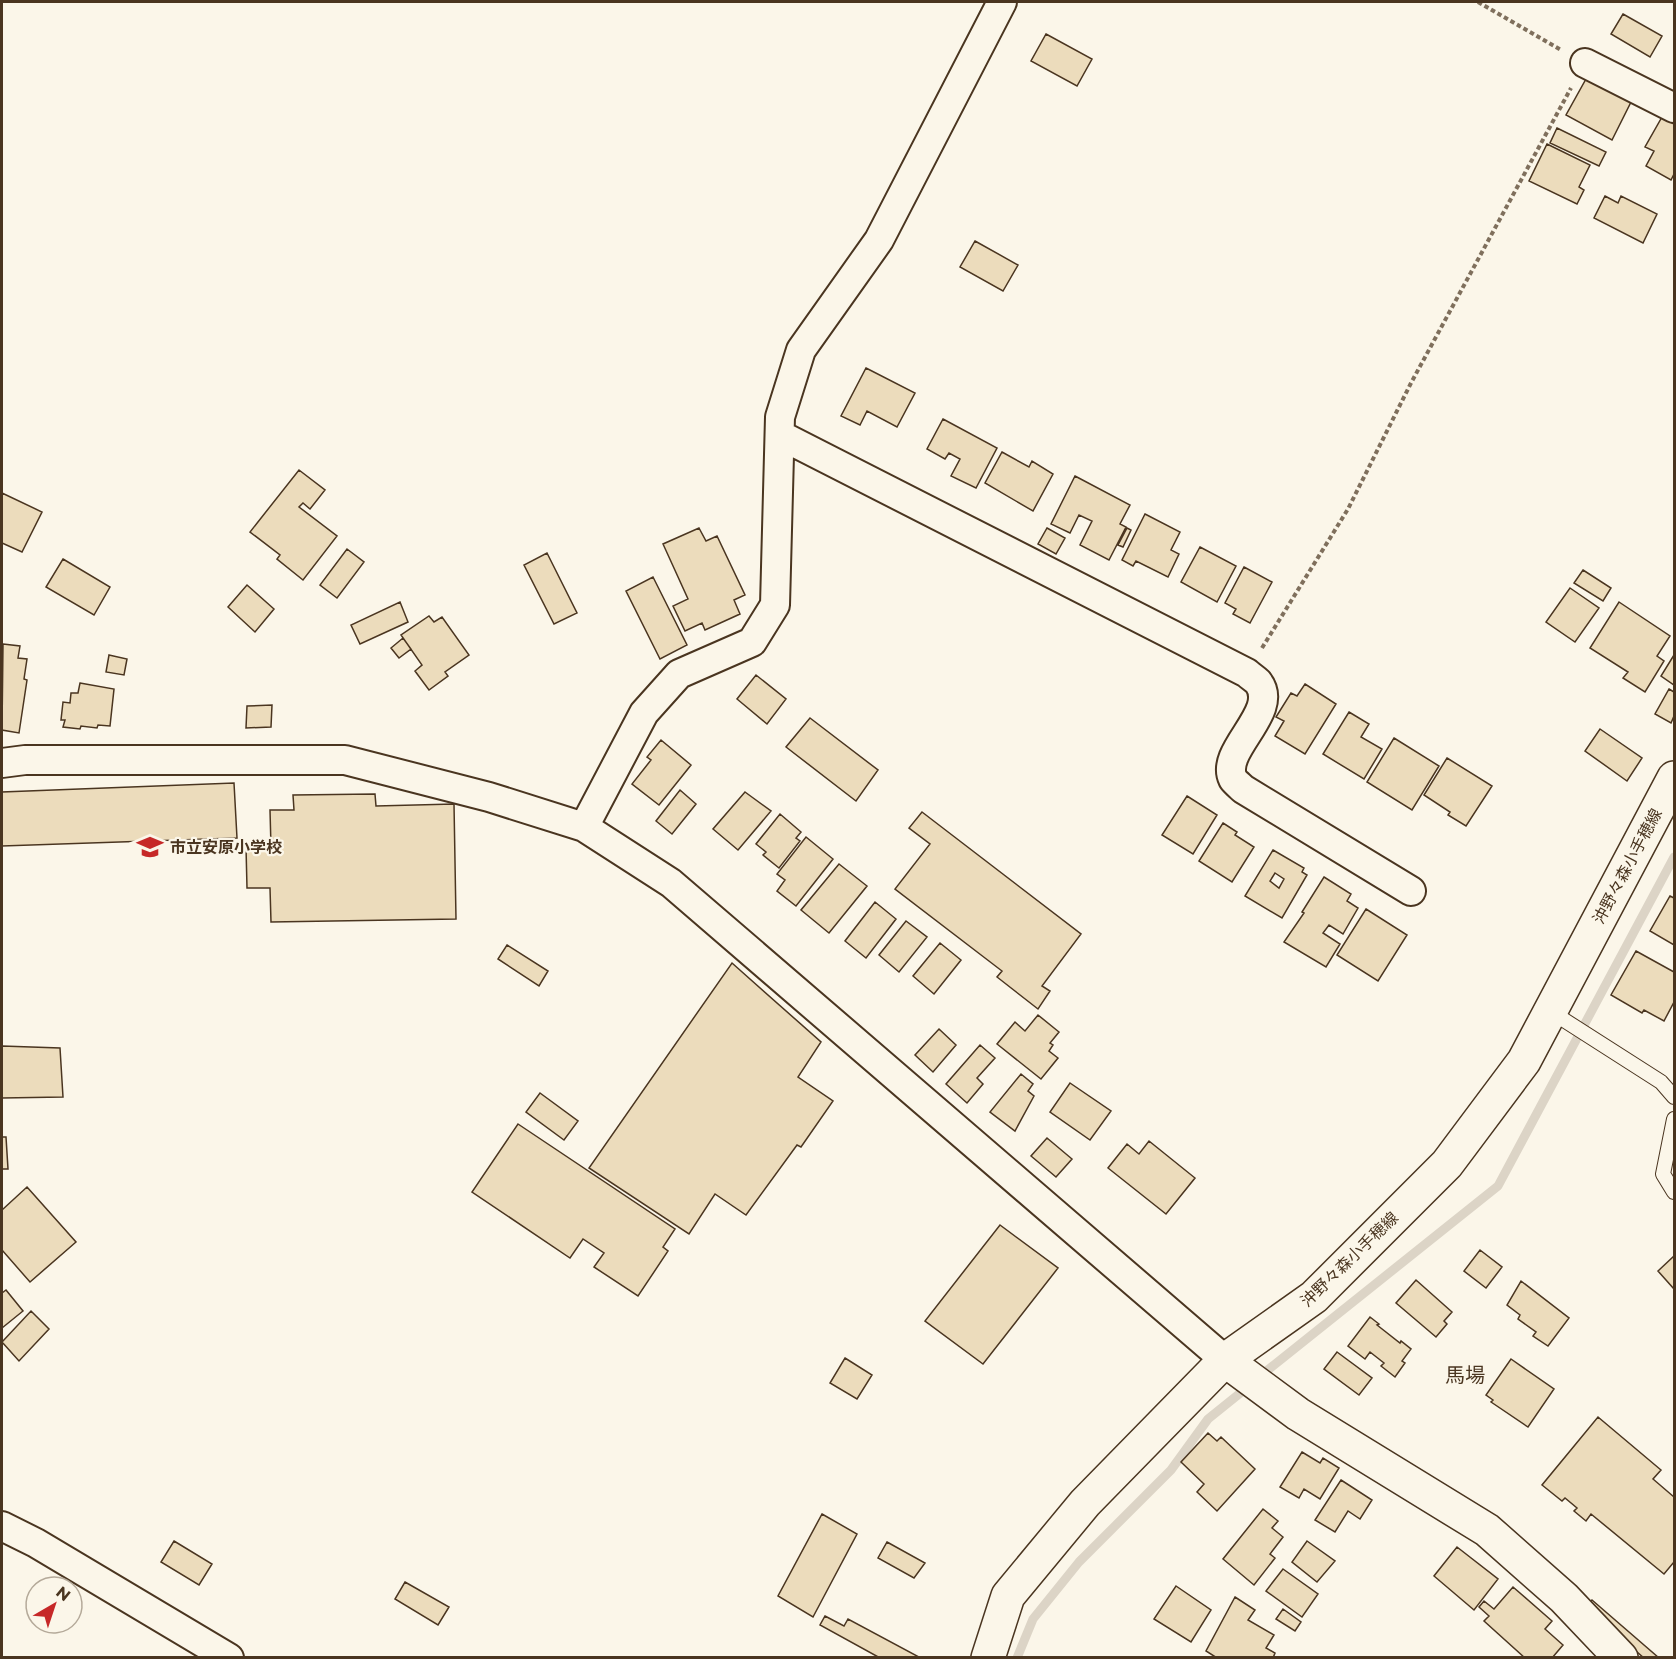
<svg xmlns="http://www.w3.org/2000/svg" width="1676" height="1659" viewBox="0 0 1676 1659" font-family="Montserrat,'Noto Sans JP',sans-serif">
<style>
.lines{fill:none;stroke-linecap:round;stroke-linejoin:round}
.stream{stroke:#dcd4c6;stroke-width:9}
.building{fill:#ecdcbc;stroke:#4a3520;stroke-width:1.5;fill-rule:evenodd}
.service-casing{stroke:#4a3520;stroke-width:16}
.minor-casing{stroke:#4a3520;stroke-width:32}
.tertiary-casing{stroke:#4a3520;stroke-width:36}
.secondary-casing{stroke:#4a3520;stroke-width:36}
.path{stroke:#7f6f5c;stroke-width:4;stroke-dasharray:4.5 3;stroke-linecap:butt}
.service{stroke:#fbf6e9;stroke-width:14}
.minor{stroke:#fbf6e9;stroke-width:28}
.tertiary{stroke:#fbf6e9;stroke-width:33}
.secondary{stroke:#fbf6e9;stroke-width:33}
.labels{text-anchor:middle;stroke-width:4.5;stroke-linejoin:round;paint-order:stroke}
.poi-label{font-size:16px;font-weight:bold;fill:#4a3520;stroke:#fbf6e9;text-anchor:start}
.street-label{font-size:16px;fill:#4a3520;stroke:#fbf6e9}
.quarter-label{font-size:20px;fill:#4a3520;stroke:#fbf6e9}
</style>
<rect width="100%" height="100%" fill="#fbf6e9"/>
<g class="lines">
<path class="stream" d="M 1259,1377 L 1498,1186 L 1674,857
M 1017,1658 L 1033,1619 L 1079,1562 L 1171,1470 L 1208,1419 L 1249,1386"/>
</g>
<path class="building" d="M 1623,14 L 1662,36 L 1650,57 L 1611,34 Z
M 1046,34 L 1092,59 L 1077,86 L 1031,61 Z
M 1586,79 L 1631,102 L 1612,140 L 1566,115 Z
M 1662,117 L 1674,124 L 1674,174 L 1671,180 L 1646,166 L 1654,151 L 1645,147 Z
M 1557,128 L 1606,152 L 1599,166 L 1550,143 Z
M 1547,144 L 1590,165 L 1579,187 L 1584,190 L 1577,204 L 1529,181 Z
M 1605,196 L 1618,203 L 1621,196 L 1657,214 L 1643,243 L 1594,218 Z
M 975,241 L 1018,265 L 1003,291 L 960,267 Z
M 866,368 L 915,393 L 897,427 L 867,411 L 860,425 L 841,416 Z
M 943,419 L 997,448 L 976,488 L 951,476 L 960,459 L 949,453 L 945,459 L 927,449 Z
M 1002,452 L 1029,467 L 1032,461 L 1053,474 L 1033,511 L 985,483 Z
M 299,470 L 325,490 L 310,509 L 303,503 L 299,507 L 337,536 L 303,580 L 277,559 L 280,555 L 250,532 Z
M 1075,476 L 1130,505 L 1120,524 L 1126,527 L 1109,560 L 1080,545 L 1092,521 L 1079,515 L 1070,533 L 1051,524 Z
M 2,493 L 42,512 L 22,552 L 2,543 Z
M 1145,514 L 1180,532 L 1171,550 L 1179,554 L 1168,577 L 1136,561 L 1133,566 L 1122,560 Z
M 699,528 L 706,541 L 717,536 L 745,595 L 734,600 L 740,614 L 705,630 L 702,623 L 685,631 L 673,606 L 688,599 L 663,544 Z
M 1047,528 L 1065,538 L 1056,554 L 1038,544 Z
M 1127,528 L 1131,530 L 1123,547 L 1118,545 Z
M 1200,547 L 1236,566 L 1217,602 L 1181,582 Z
M 347,549 L 364,562 L 337,598 L 320,585 Z
M 547,553 L 577,613 L 554,624 L 524,565 Z
M 63,559 L 110,587 L 94,615 L 46,587 Z
M 1244,567 L 1272,582 L 1250,623 L 1233,614 L 1236,609 L 1225,603 Z
M 1583,570 L 1611,588 L 1603,601 L 1574,583 Z
M 653,577 L 687,645 L 660,659 L 626,591 Z
M 247,585 L 274,609 L 255,632 L 228,607 Z
M 1570,588 L 1599,608 L 1575,642 L 1546,622 Z
M 400,602 L 408,622 L 360,644 L 351,625 Z
M 1619,602 L 1670,636 L 1657,656 L 1664,661 L 1645,692 L 1623,678 L 1628,672 L 1590,648 Z
M 429,616 L 434,622 L 442,617 L 469,655 L 445,672 L 448,676 L 429,690 L 415,671 L 422,665 L 401,635 Z
M 403,638 L 411,649 L 399,658 L 391,648 Z
M 3,644 L 20,646 L 18,658 L 27,659 L 24,679 L 27,680 L 19,733 L 2,730 Z
M 109,655 L 127,659 L 124,675 L 106,672 Z
M 1674,655 L 1674,685 L 1661,676 Z
M 756,675 L 786,699 L 767,724 L 737,699 Z
M 80,683 L 114,689 L 110,726 L 98,725 L 97,728 L 81,726 L 80,729 L 63,727 L 65,720 L 61,720 L 63,702 L 70,703 L 71,693 L 78,693 Z
M 1305,684 L 1336,704 L 1305,754 L 1275,736 L 1284,721 L 1276,717 L 1291,693 L 1297,696 Z
M 1669,689 L 1674,692 L 1674,716 L 1671,723 L 1655,714 Z
M 272,705 L 271,727 L 246,728 L 247,706 Z
M 1349,712 L 1369,724 L 1361,737 L 1382,749 L 1364,779 L 1323,754 Z
M 810,718 L 878,770 L 856,801 L 786,747 Z
M 1600,729 L 1642,758 L 1627,781 L 1585,751 Z
M 1394,738 L 1439,766 L 1412,810 L 1367,782 Z
M 661,740 L 691,765 L 659,805 L 632,784 L 651,760 L 647,757 Z
M 1447,758 L 1492,786 L 1466,826 L 1448,815 L 1450,812 L 1424,795 Z
M 234,783 L 237,838 L 2,846 L 2,792 Z
M 680,790 L 696,804 L 672,834 L 656,821 Z
M 745,792 L 771,811 L 738,850 L 713,829 Z
M 375,794 L 376,806 L 454,804 L 456,919 L 271,922 L 270,888 L 247,888 L 246,847 L 271,847 L 270,810 L 294,810 L 293,795 Z
M 1187,796 L 1217,815 L 1193,854 L 1162,835 Z
M 922,812 L 1081,934 L 1042,986 L 1050,991 L 1038,1009 L 997,977 L 1002,971 L 895,889 L 930,844 L 909,828 Z
M 780,814 L 801,832 L 796,838 L 800,841 L 779,868 L 763,855 L 766,852 L 756,844 Z
M 1223,823 L 1237,832 L 1235,835 L 1254,847 L 1232,882 L 1199,861 Z
M 806,837 L 833,859 L 796,906 L 777,891 L 785,880 L 777,874 Z
M 1273,850 L 1304,868 L 1302,872 L 1307,875 L 1282,918 L 1245,896 ZM 1275,873 L 1284,879 L 1279,888 L 1270,881 Z
M 839,864 L 867,886 L 829,933 L 801,910 Z
M 1324,877 L 1351,894 L 1347,901 L 1358,908 L 1343,934 L 1329,925 L 1323,933 L 1340,944 L 1326,967 L 1284,942 L 1304,913 L 1302,912 Z
M 1670,896 L 1674,898 L 1674,945 L 1650,931 Z
M 875,902 L 896,919 L 866,958 L 845,941 Z
M 1366,909 L 1407,935 L 1378,981 L 1337,955 Z
M 906,921 L 927,937 L 899,972 L 879,955 Z
M 940,943 L 961,960 L 934,994 L 913,976 Z
M 507,945 L 548,971 L 539,986 L 498,959 Z
M 1636,951 L 1674,972 L 1674,1002 L 1664,1021 L 1644,1010 L 1642,1013 L 1611,995 Z
M 732,963 L 821,1042 L 798,1077 L 833,1101 L 801,1147 L 797,1145 L 746,1215 L 715,1194 L 689,1234 L 589,1168 Z
M 1038,1015 L 1059,1032 L 1050,1043 L 1053,1045 L 1049,1051 L 1058,1058 L 1041,1079 L 997,1044 L 1015,1022 L 1025,1031 Z
M 939,1029 L 956,1045 L 933,1072 L 915,1055 Z
M 980,1045 L 995,1058 L 977,1078 L 983,1084 L 967,1103 L 946,1084 Z
M 2,1046 L 60,1048 L 63,1097 L 2,1098 Z
M 1021,1074 L 1033,1084 L 1028,1091 L 1034,1096 L 1015,1131 L 990,1112 Z
M 1070,1083 L 1111,1111 L 1090,1140 L 1050,1112 Z
M 540,1093 L 578,1121 L 564,1140 L 526,1112 Z
M 518,1124 L 675,1229 L 663,1247 L 668,1251 L 638,1296 L 594,1267 L 604,1253 L 583,1239 L 570,1258 L 472,1192 Z
M 2,1137 L 6,1137 L 8,1169 L 2,1169 Z
M 1047,1138 L 1072,1159 L 1056,1177 L 1031,1156 Z
M 1149,1141 L 1195,1178 L 1166,1214 L 1108,1168 L 1127,1144 L 1139,1154 Z
M 27,1187 L 76,1242 L 30,1282 L 2,1250 L 2,1210 Z
M 1000,1225 L 1058,1268 L 983,1364 L 925,1321 Z
M 1480,1250 L 1502,1267 L 1486,1288 L 1464,1271 Z
M 1674,1256 L 1674,1289 L 1658,1271 Z
M 1416,1280 L 1452,1312 L 1444,1321 L 1447,1324 L 1436,1337 L 1396,1303 Z
M 1521,1281 L 1569,1318 L 1548,1346 L 1533,1336 L 1536,1332 L 1518,1319 L 1520,1315 L 1507,1305 Z
M 6,1290 L 23,1311 L 2,1328 L 2,1293 Z
M 31,1311 L 49,1329 L 19,1361 L 2,1342 Z
M 1370,1317 L 1379,1324 L 1377,1325 L 1400,1343 L 1401,1341 L 1411,1349 L 1402,1361 L 1405,1363 L 1395,1377 L 1381,1366 L 1384,1363 L 1370,1352 L 1365,1359 L 1348,1346 Z
M 1337,1352 L 1372,1378 L 1359,1395 L 1324,1369 Z
M 845,1358 L 872,1375 L 857,1399 L 830,1383 Z
M 1511,1359 L 1554,1389 L 1528,1427 L 1491,1402 L 1493,1400 L 1486,1395 Z
M 1598,1417 L 1661,1470 L 1653,1479 L 1674,1497 L 1674,1562 L 1664,1574 L 1591,1514 L 1586,1521 L 1574,1511 L 1577,1508 L 1565,1498 L 1562,1501 L 1542,1485 Z
M 1208,1433 L 1217,1441 L 1221,1437 L 1255,1469 L 1217,1511 L 1197,1492 L 1204,1484 L 1181,1462 Z
M 1302,1452 L 1320,1463 L 1323,1458 L 1339,1468 L 1320,1499 L 1304,1489 L 1299,1498 L 1280,1487 Z
M 1341,1480 L 1372,1500 L 1360,1519 L 1348,1511 L 1335,1532 L 1315,1520 Z
M 1263,1509 L 1278,1521 L 1272,1528 L 1283,1537 L 1270,1554 L 1275,1558 L 1254,1585 L 1223,1559 Z
M 822,1514 L 857,1534 L 813,1617 L 778,1596 Z
M 174,1541 L 212,1564 L 199,1585 L 161,1562 Z
M 1307,1541 L 1335,1561 L 1317,1582 L 1292,1562 Z
M 887,1542 L 925,1563 L 914,1578 L 878,1558 Z
M 1457,1547 L 1498,1579 L 1474,1610 L 1434,1576 Z
M 1283,1569 L 1318,1594 L 1302,1617 L 1266,1591 Z
M 405,1582 L 449,1607 L 438,1625 L 395,1599 Z
M 1176,1586 L 1211,1610 L 1191,1642 L 1154,1619 Z
M 1513,1587 L 1552,1621 L 1545,1629 L 1563,1645 L 1552,1658 L 1525,1658 L 1484,1621 L 1489,1616 L 1479,1607 L 1484,1601 L 1494,1609 Z
M 1235,1597 L 1255,1610 L 1248,1620 L 1274,1635 L 1266,1648 L 1275,1653 L 1273,1658 L 1217,1658 L 1206,1651 Z
M 1592,1600 L 1659,1658 L 1644,1658 L 1585,1607 Z
M 1283,1609 L 1301,1622 L 1295,1631 L 1276,1619 Z
M 825,1616 L 844,1626 L 848,1619 L 919,1657 L 880,1658 L 820,1625 Z"/>
<g class="lines">
<g class="service-casing">
<path id="service" d="M 1550,1011 L 1661,1082 L 1674,1097
M 1674,1119 L 1663,1174 L 1674,1192"/>
</g>
<g class="minor-casing">
<path id="minor" d="M 1585,63 L 1674,108
M 780,435 L 1247,673 C 1250,676 1255,679 1258,682 C 1281,712 1219,750 1233,779 C 1235,782 1240,786 1243,789 L 1411,891
M 2,763 L 25,760 L 345,760 L 489,797 L 584,827 L 671,883 L 1225,1360
M 584,827 L 644,713 L 679,674 L 752,642 L 775,605 L 780,417 L 801,350 L 879,240 L 1002,2
M 2,1526 L 36,1543 L 229,1658"/>
</g>
<g class="tertiary-casing">
<path id="tertiary" d="M 988,1658 L 1008,1596 L 1085,1503 L 1225,1360"/>
</g>
<g class="secondary-casing">
<path id="secondary" d="M 1621,1658 L 1564,1598 L 1487,1530 L 1298,1414 L 1225,1360 L 1314,1297 L 1447,1164 L 1524,1061 L 1674,778"/>
</g>
<path class="path" d="M 1478,2 L 1561,50
M 1262,648 L 1348,509 L 1411,383 L 1571,88"/>
<use href="#service" class="service"/>
<use href="#minor" class="minor"/>
<use href="#tertiary" class="tertiary"/>
<use href="#secondary" class="secondary"/>
</g>
<defs>
<g id="school-bare" transform="scale(2.07)"><path d="M0-5L7-2L0 1L-7-2ZM-4 1L0 2.5L4 1V4Q0 6-4 4Z" fill="#c62828" stroke="#fbf6e9" stroke-width="2.5" paint-order="stroke"/></g>
</defs>
<g fill-rule="evenodd">
<use href="#school-bare" x="150" y="847"/>
</g>
<g class="labels">
<g class="poi-label">
<text x="170" y="853">市立安原小学校</text>
</g>
<g class="street-label">
<text transform="translate(1627 866) rotate(-62)" y="6">沖野々森小手穂線</text>
<text transform="translate(1349 1259) rotate(-44)" y="6">沖野々森小手穂線</text>
</g>
<g class="quarter-label">
<text x="1465" y="1382">馬場</text>
</g>
</g>
<rect width="1676" height="1659" fill="none" stroke="#4a3520" stroke-width="6"/>
<g transform="translate(54 1605) rotate(39)"><circle r="28" fill="#fbf6e9" stroke="#b4a999" stroke-width="1.5"/>
<path d="M0-4.5L10 22L0 15L-10 22Z" fill="#c62828"/>
<text y="-9" font-size="16" font-weight="bold" text-anchor="middle" fill="#4a3520">N</text>
</g>
</svg>
